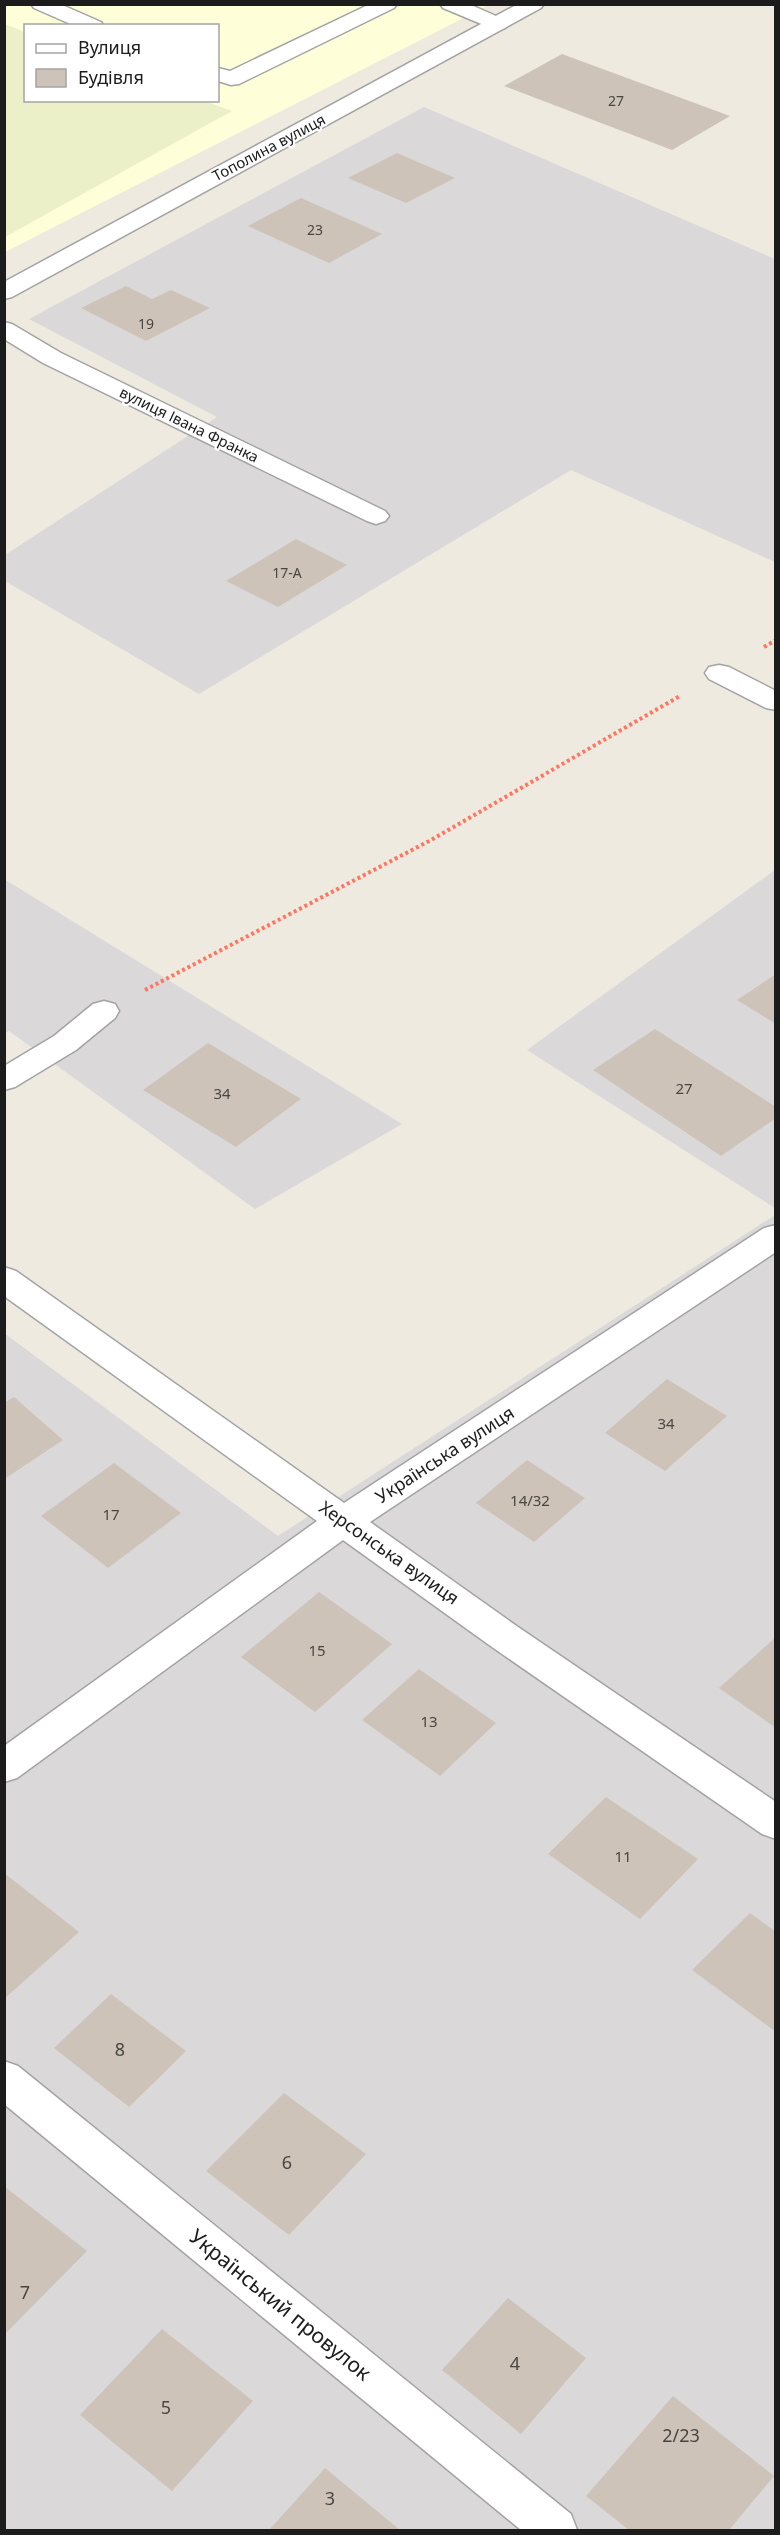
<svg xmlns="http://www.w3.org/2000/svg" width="780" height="2535" viewBox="0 0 780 2535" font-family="'Noto Sans',sans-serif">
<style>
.residential{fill:#dad8d8}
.education{fill:#feffd8;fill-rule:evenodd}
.farmland{fill:#ecf0c8}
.building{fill:#cec3b9}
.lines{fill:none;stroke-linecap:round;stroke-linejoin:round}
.service-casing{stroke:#a3a3a3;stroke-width:3}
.minor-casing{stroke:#a3a3a3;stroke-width:3}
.path{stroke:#ff7560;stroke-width:4;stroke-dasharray:3 3;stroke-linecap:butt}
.service{fill:#fff;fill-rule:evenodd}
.minor{fill:#fff;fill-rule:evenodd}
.labels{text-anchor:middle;stroke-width:4.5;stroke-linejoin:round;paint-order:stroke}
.far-number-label{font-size:14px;fill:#484643}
.far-street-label{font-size:15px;fill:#1c1c1c;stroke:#fff}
.number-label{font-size:15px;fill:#484643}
.street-label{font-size:18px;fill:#1c1c1c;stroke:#fff}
.near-number-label{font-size:18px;fill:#484643}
.near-street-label{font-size:21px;fill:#1c1c1c;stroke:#fff}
</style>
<rect width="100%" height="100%" fill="#eeeae0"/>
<path class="residential" d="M 424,107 L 775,259 L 775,562 L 571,470 L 199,694 L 5,581 L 5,555 L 217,417 L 29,319 Z
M 775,870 L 775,1208 L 527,1050 Z
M 4,879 L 402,1124 L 255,1209 L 9,1031 L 5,1033 Z
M 775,1215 L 775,2530 L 5,2530 L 4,1333 L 278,1536 Z"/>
<path class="education" d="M 5,5 L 489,5 L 5,252 ZM 26,26 L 218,26 L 218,100 L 26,100 Z"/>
<path class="farmland" d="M 5,24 L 25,32 L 26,100 L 205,101 L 232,111 L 5,237 Z"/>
<path class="building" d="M 562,54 L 730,116 L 672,150 L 504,86 Z
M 397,153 L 455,178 L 406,203 L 348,178 Z
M 301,198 L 382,234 L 329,263 L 248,226 Z
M 126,286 L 152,299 L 171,290 L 210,308 L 146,341 L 81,308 Z
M 296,539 L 347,565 L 278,607 L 226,581 Z
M 776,974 L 776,1024 L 737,1000 Z
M 655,1029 L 776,1107 L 776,1118 L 721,1156 L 593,1070 Z
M 208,1043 L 301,1099 L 236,1147 L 143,1090 Z
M 667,1379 L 727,1416 L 665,1471 L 605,1433 Z
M 14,1397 L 63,1440 L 6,1478 L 4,1403 Z
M 527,1460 L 585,1498 L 534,1542 L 476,1503 Z
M 114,1463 L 181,1513 L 108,1568 L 41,1516 Z
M 319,1592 L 392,1644 L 315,1712 L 241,1657 Z
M 776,1637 L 776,1728 L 719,1688 Z
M 419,1669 L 496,1723 L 440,1776 L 362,1720 Z
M 606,1797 L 698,1859 L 640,1919 L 548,1854 Z
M 4,1873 L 79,1932 L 4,1999 Z
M 750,1913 L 776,1932 L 776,2032 L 692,1970 Z
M 111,1994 L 186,2051 L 129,2107 L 54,2048 Z
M 284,2093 L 366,2154 L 289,2235 L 206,2171 Z
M 4,2186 L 87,2251 L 4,2335 Z
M 508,2298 L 586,2358 L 521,2434 L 442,2370 Z
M 162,2329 L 253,2401 L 172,2491 L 80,2415 Z
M 673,2396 L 774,2476 L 729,2530 L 629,2530 L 586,2496 Z
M 325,2468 L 400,2530 L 269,2530 Z"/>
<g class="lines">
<g class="service-casing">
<path id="service" d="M 31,4 L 60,4 L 101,22 L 104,26 L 75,26 L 34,8 Z
M 370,4 L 397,4 L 394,8 L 239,84 L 231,85 L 218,81 L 218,68 L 230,71 Z
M 440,4 L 469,4 L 505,20 L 508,24 L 505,28 L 498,30 L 491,28 L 443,8 Z"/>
</g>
<g class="minor-casing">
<path id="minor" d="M 518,4 L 544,4 L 541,8 L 12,297 L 4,299 L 4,282 Z
M 4,322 L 12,324 L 61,353 L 385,511 L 389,516 L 385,521 L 376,524 L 367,521 L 43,363 L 4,339 Z
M 719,665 L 729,667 L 776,691 L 776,710 L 766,708 L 709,679 L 705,673 L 709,667 Z
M 104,1001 L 115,1004 L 119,1011 L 115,1018 L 76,1050 L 15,1087 L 4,1090 L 4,1066 L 54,1036 L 93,1004 Z
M 776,1225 L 776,1252 L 370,1522 L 518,1627 L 776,1802 L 776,1839 L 762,1834 L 492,1647 L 343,1540 L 17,1778 L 4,1782 L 4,1746 L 317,1521 L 4,1296 L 4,1267 L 16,1271 L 344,1503 L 764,1228 Z
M 4,2061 L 18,2066 L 571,2514 L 577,2530 L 521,2530 L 4,2104 Z"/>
</g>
<path class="path" d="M 764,647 L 776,640
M 145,990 L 431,840 L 680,696"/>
<use href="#service" class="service"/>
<use href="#minor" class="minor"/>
</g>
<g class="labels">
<g class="far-number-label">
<text x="616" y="106">27</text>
<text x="315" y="235">23</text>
<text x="146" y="329">19</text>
<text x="287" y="578">17-А</text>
</g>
<g class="far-street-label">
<text transform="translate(269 148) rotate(-28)" y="5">Тополина вулиця</text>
<text transform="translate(189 425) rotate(26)" y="5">вулиця Івана Франка</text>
</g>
<g class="number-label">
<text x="684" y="1094">27</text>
<text x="222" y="1099">34</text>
<text x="666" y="1429">34</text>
<text x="530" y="1506">14/32</text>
<text x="111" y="1520">17</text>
<text x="317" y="1656">15</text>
<text x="429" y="1727">13</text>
<text x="623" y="1862">11</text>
</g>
<g class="street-label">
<text transform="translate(445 1455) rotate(-33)" y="6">Українська вулиця</text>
<text transform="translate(389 1553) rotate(35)" y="6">Херсонська вулиця</text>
</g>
<g class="near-number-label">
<text x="120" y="2056">8</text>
<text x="287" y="2169">6</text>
<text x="25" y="2299">7</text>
<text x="515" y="2370">4</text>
<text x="166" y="2414">5</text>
<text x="681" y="2442">2/23</text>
<text x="330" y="2505">3</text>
</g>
<g class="near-street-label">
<text transform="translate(280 2305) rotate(39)" y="7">Український провулок</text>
</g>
</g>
<rect width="780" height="2535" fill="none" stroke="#1c1c1c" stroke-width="12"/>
<rect x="24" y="24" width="195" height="78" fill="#ffffff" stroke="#a4a4a4" stroke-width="1.5"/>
<rect x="36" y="44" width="30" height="9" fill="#ffffff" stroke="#a4a4a4" stroke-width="1.5"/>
<text x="78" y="54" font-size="18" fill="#1c1c1c">Вулиця</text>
<rect x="36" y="69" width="30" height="18" fill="#cec3b9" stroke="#a4a4a4" stroke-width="1.5"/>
<text x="78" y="84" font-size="18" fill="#1c1c1c">Будівля</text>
</svg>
